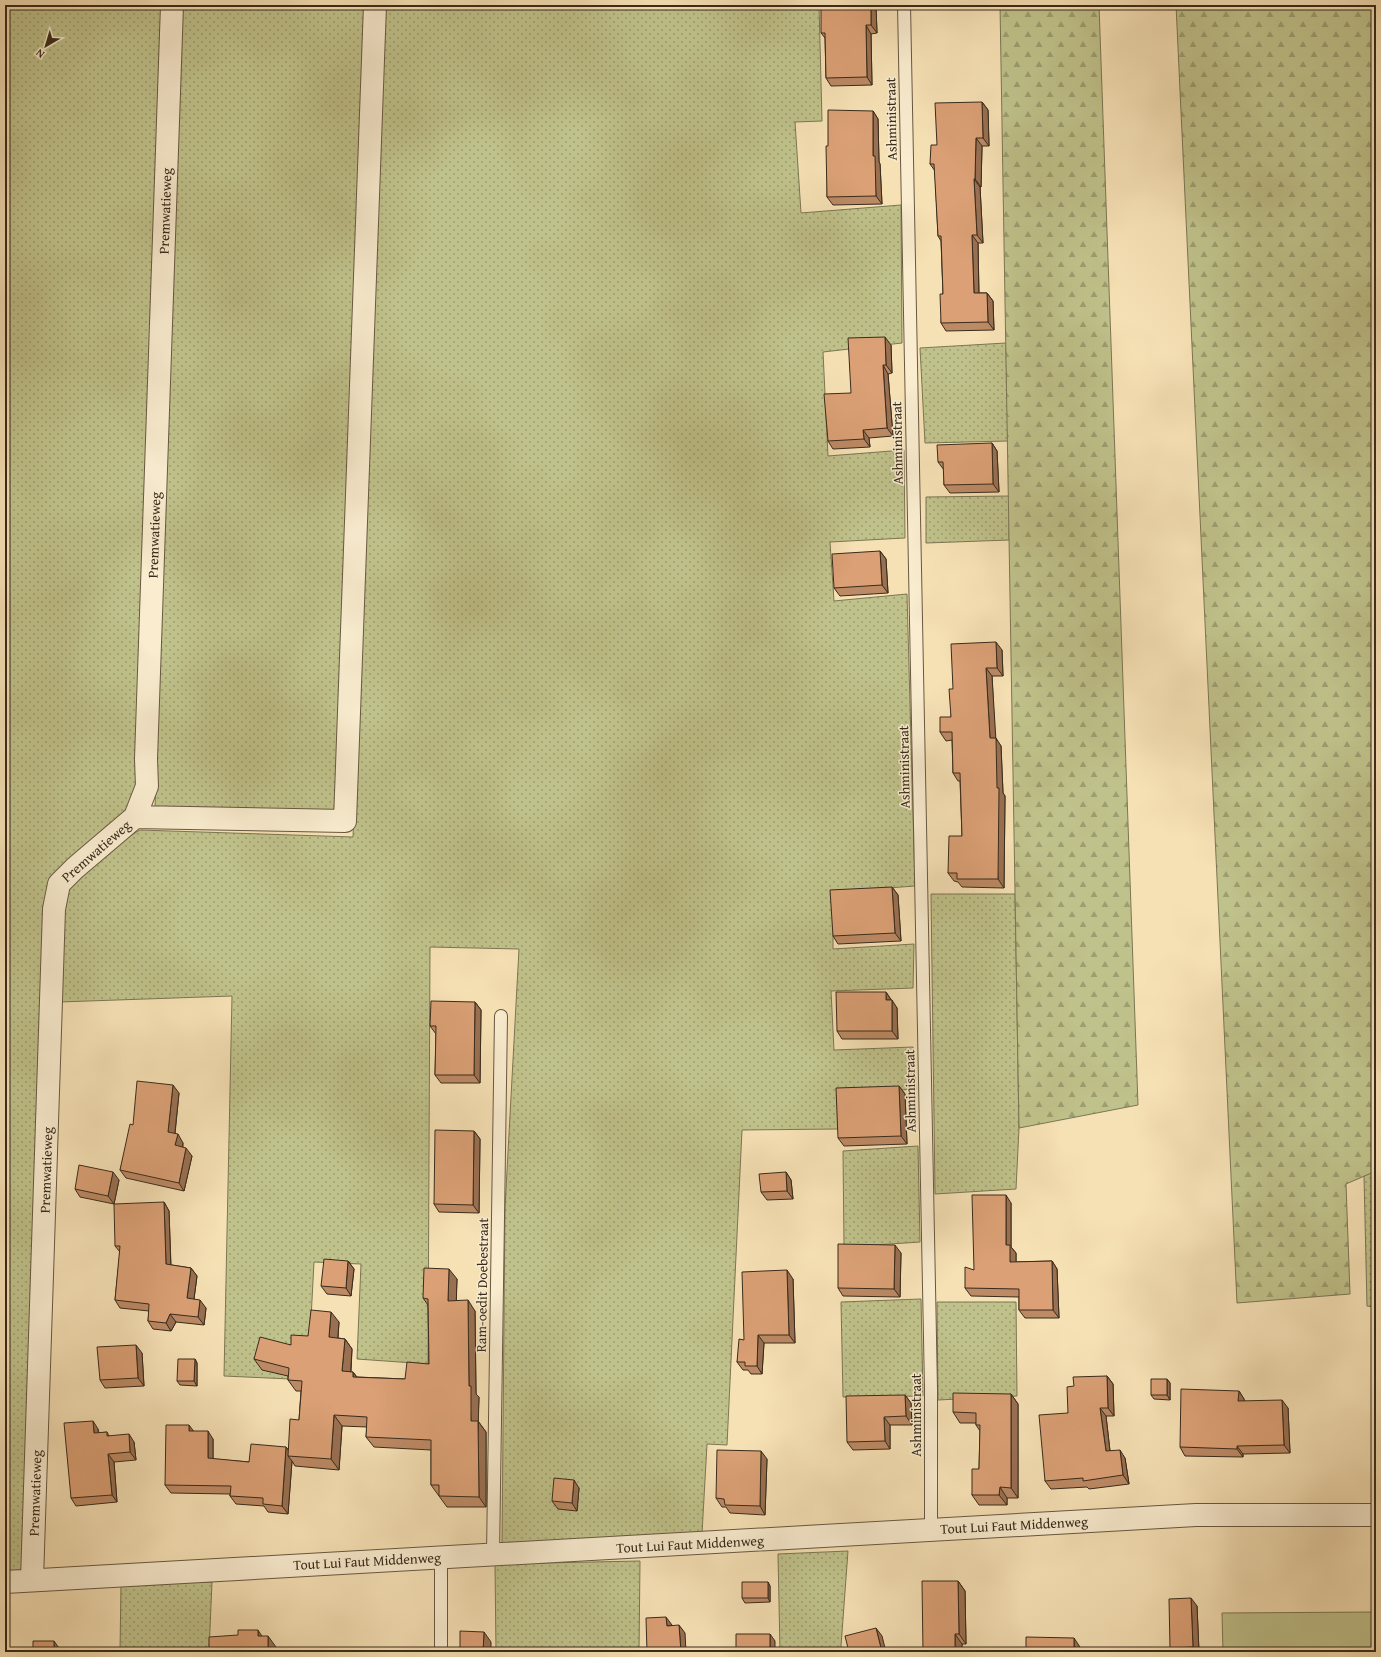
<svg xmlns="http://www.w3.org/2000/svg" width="1381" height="1657" viewBox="0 0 1381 1657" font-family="'Gentium Book Plus',serif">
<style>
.grass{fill:url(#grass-dots);stroke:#7c7653}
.forest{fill:url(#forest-firs);stroke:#7c7653}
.garden{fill:#c0c28b;stroke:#7c7653}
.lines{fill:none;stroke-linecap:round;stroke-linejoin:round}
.lane-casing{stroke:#685842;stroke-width:14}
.street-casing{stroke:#685842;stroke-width:24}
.lane{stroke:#f9eccf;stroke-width:12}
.street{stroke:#f9eccf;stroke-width:22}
.wall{fill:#bc8a65;stroke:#392b1b}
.shaded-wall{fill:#997052;stroke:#392b1b}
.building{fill:#dba075;stroke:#392b1b}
.labels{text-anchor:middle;stroke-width:3;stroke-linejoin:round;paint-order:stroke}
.street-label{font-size:14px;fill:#392b1b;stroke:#f9eccf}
</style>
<defs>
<pattern id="grass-dots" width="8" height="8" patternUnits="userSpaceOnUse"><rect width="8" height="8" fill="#c0c28b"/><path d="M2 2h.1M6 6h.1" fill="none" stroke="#9d9e71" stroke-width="1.8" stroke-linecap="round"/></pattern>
<pattern id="forest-firs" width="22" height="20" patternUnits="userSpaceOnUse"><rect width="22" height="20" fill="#c0c28b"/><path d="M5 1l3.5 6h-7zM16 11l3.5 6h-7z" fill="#9d9e71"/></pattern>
</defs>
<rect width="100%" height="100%" fill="#f6e1b5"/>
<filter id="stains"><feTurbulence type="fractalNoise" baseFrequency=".005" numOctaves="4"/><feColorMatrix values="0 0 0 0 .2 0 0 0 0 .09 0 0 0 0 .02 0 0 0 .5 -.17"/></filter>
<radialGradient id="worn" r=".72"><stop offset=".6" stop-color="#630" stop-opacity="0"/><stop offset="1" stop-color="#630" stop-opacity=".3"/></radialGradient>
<path class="grass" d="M 5,5 L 161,5 L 140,787 L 130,805 L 50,885 L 26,1572 L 5,1573 Z
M 181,5 L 366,5 L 335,813 L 155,809 Z
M 383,5 L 819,5 L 822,121 L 795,122 L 801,213 L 901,205 L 902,343 L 823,352 L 828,456 L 904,450 L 905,538 L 830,542 L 834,601 L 907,594 L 915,886 L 833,892 L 833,949 L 914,944 L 913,988 L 831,991 L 834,1050 L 913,1047 L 916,1089 L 837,1094 L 838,1129 L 742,1130 L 727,1445 L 707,1444 L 702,1534 L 502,1545 L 505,1208 L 519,949 L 430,947 L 428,1364 L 357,1359 L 361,1264 L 314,1262 L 310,1338 L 290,1379 L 224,1376 L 232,996 L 59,1002 L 64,905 L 69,885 L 106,850 L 140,830 L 353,837 Z
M 1006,343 L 1008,441 L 925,443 L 920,348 Z
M 1009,496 L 1009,540 L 926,543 L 926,497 Z
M 931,894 L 1015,894 L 1019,1128 L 1016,1189 L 935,1194 Z
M 918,1146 L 920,1242 L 844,1247 L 843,1151 Z
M 1376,1171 L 1376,1307 L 1367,1306 L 1364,1176 Z
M 921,1299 L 923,1396 L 843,1397 L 841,1302 Z
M 937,1302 L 1016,1302 L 1017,1396 L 938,1400 Z
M 848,1551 L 841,1646 L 843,1652 L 780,1652 L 778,1554 Z
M 640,1561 L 639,1652 L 496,1652 L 495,1564 Z
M 212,1582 L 209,1652 L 120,1652 L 121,1583 Z"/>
<path class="forest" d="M 1000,5 L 1099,5 L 1138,1105 L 1019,1128 Z
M 1176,5 L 1376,5 L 1376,1171 L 1346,1184 L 1350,1294 L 1237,1303 Z"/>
<path class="garden" d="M 1376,1612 L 1376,1652 L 1223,1652 L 1222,1613 Z"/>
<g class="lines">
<g class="lane-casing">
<path id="lane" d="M 904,5 L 931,1389 L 931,1529
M 493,1554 L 501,1016
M 441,1556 L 441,1652"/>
</g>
<g class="street-casing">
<path id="street" d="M 135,817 L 345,821 L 375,5
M 32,1580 L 54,909 L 59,884 L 75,868 L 135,817 L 147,786 L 146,759 L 172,5
M 5,1582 L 1196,1515 L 1376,1515"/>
</g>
<use href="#lane" class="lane"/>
<use href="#street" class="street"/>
</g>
<path class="wall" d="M 876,6 L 877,33 L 871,34 L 872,85 L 831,86 L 826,78 L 825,38 L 821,33 Z
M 982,102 L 988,110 L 989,146 L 982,146 L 981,187 L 980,187 L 983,243 L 978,243 L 979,293 L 987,293 L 993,301 L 994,330 L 946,331 L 941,323 L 943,294 L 941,241 L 938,236 L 935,171 L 930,164 L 937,145 Z
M 873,111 L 878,119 L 879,162 L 880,164 L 882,204 L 833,205 L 827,197 L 828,146 Z
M 891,345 L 892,373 L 888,374 L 893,436 L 869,438 L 870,447 L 833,449 L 828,441 L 851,393 Z
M 992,443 L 997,451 L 999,492 L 950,493 L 944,485 L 944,470 L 938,462 Z
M 880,551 L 886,559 L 888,593 L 840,596 L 834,588 Z
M 1002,650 L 1003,676 L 992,676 L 995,738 L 1001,746 L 1003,793 L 1005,796 L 1004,888 L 962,887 L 958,882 L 954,881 L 948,873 L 962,836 L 960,781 L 958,781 L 953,773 L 952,740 L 946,741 L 940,732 L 951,717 L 953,689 Z
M 892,887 L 898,895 L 901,941 L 838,944 L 833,936 Z
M 886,992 L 897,1008 L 898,1039 L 842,1039 L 837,1031 Z
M 475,1002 L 481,1010 L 480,1083 L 441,1083 L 435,1075 L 436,1034 L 430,1026 Z
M 899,1086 L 905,1094 L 907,1144 L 844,1146 L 838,1138 Z
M 179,1093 L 175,1134 L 183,1143 L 183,1147 L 192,1156 L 184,1191 L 126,1178 L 120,1170 L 133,1125 Z
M 474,1131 L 480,1139 L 479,1213 L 439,1212 L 434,1204 Z
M 786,1172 L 791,1180 L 793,1199 L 767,1200 L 761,1192 Z
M 119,1180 L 114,1204 L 80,1197 L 75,1189 Z
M 164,1202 L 169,1211 L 171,1265 L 191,1268 L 197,1276 L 194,1299 L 206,1308 L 204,1325 L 176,1322 L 171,1331 L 153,1329 L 148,1321 L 149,1311 L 120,1308 L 115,1300 L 120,1252 L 115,1246 Z
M 1011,1203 L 1011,1247 L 1016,1253 L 1016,1262 L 1052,1261 L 1057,1269 L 1059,1318 L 1025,1318 L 1019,1310 L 1019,1297 L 971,1296 L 965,1288 L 974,1270 Z
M 901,1253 L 900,1297 L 843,1296 L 838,1288 Z
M 348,1261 L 354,1269 L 351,1296 L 327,1294 L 321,1286 Z
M 457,1279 L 456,1301 L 475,1311 L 476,1394 L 479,1397 L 478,1421 L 486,1432 L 486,1507 L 447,1507 L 431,1485 L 431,1450 L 374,1447 L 366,1437 L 367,1427 L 342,1426 L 339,1470 L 295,1466 L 292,1461 L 288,1514 L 268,1512 L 264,1506 L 236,1504 L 230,1496 L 230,1494 L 171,1493 L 165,1485 L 193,1431 L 213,1439 L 213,1459 L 249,1462 L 286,1447 L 288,1450 L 299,1420 L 301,1391 L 296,1391 L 288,1380 L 288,1376 L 262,1370 L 254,1359 L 291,1345 L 308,1336 L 339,1322 L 338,1338 L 345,1339 L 352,1349 L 351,1372 L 353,1372 L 357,1377 L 405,1379 L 429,1364 L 428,1305 L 423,1298 Z
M 793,1279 L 795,1343 L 764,1343 L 762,1374 L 751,1374 L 748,1370 L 743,1370 L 737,1362 L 744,1340 Z
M 142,1353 L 144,1386 L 105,1388 L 100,1380 Z
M 195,1359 L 197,1363 L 197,1386 L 180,1385 L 177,1381 Z
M 1107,1376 L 1113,1384 L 1114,1416 L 1106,1416 L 1110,1451 L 1125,1458 L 1129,1484 L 1089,1489 L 1087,1487 L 1051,1489 L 1045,1481 L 1068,1413 L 1074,1386 Z
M 1167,1379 L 1170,1383 L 1170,1400 L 1154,1399 L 1151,1395 Z
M 1239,1391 L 1244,1399 L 1244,1401 L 1288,1408 L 1290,1453 L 1243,1454 L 1243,1457 L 1185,1456 L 1180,1447 Z
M 1011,1394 L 1018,1404 L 1018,1498 L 1007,1498 L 1007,1505 L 979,1505 L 972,1495 L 979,1469 L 980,1431 L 976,1425 L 976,1423 L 960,1423 L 953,1412 Z
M 905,1395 L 911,1403 L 912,1425 L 890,1425 L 890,1449 L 853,1450 L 847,1442 Z
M 98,1429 L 99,1433 L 107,1432 L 109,1436 L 134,1442 L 136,1460 L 114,1462 L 117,1502 L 76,1506 L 71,1498 Z
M 767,1459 L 765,1515 L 730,1513 L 726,1507 L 722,1507 L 716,1498 Z
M 579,1488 L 577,1511 L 558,1509 L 552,1501 Z
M 958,1581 L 965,1591 L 966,1644 L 962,1644 L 962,1652 L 923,1652 Z
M 768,1582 L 770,1586 L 770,1602 L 745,1603 L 742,1598 Z
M 1197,1606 L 1199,1652 L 1173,1652 L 1170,1648 Z"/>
<path class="shaded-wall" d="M 871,5 L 876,5 L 876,6 L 877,33 L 871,25 Z
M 866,25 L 871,34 L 872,85 L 867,77 Z
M 982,102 L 988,110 L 989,146 L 983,138 Z
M 873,111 L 878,119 L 879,162 L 880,164 L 882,204 L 876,196 L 873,156 Z
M 976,138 L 982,146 L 981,187 L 975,179 Z
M 974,179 L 980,187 L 983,243 L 977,235 Z
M 972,235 L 978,243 L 979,301 L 974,293 Z
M 987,293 L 993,301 L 994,330 L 988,322 Z
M 885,337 L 891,345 L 892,373 L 886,365 Z
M 883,365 L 888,374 L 893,436 L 887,428 Z
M 863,430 L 869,438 L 870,447 L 864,439 Z
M 992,443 L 997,451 L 999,492 L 993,484 Z
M 880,551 L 886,559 L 888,593 L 882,585 Z
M 996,642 L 1002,650 L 1003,676 L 997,668 Z
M 986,668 L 992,676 L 996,741 L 996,738 L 1001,746 L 1003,793 L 1005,796 L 1004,888 L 998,879 Z
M 892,887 L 898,895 L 901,941 L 895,933 Z
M 886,992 L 891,1000 L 886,1000 Z
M 892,1000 L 897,1008 L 898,1039 L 892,1031 Z
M 475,1002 L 481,1010 L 480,1083 L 474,1075 Z
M 173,1085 L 179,1093 L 174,1141 L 168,1132 Z
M 899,1086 L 905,1094 L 907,1144 L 901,1136 Z
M 474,1131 L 480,1139 L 479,1213 L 473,1205 Z
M 178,1134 L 183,1143 L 181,1153 L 175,1145 Z
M 186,1148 L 192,1156 L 184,1191 L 179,1183 Z
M 113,1172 L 119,1180 L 114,1204 L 108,1196 Z
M 786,1172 L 791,1180 L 793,1199 L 787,1191 Z
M 1006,1195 L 1011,1203 L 1011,1247 L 1016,1253 L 1016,1270 L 1010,1262 L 1006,1245 Z
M 164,1202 L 169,1211 L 171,1273 L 166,1264 Z
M 895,1245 L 901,1253 L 900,1297 L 894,1289 Z
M 348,1261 L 354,1269 L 351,1296 L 346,1288 Z
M 1052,1261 L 1057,1269 L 1059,1318 L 1053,1310 Z
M 191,1268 L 197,1276 L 193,1306 L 187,1298 Z
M 449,1269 L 457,1279 L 456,1311 L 448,1301 Z
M 787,1270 L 793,1279 L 795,1343 L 789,1335 Z
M 200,1300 L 206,1308 L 204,1325 L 198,1317 Z
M 468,1300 L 475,1311 L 476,1394 L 479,1397 L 478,1432 L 471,1421 L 469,1386 Z
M 331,1312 L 339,1322 L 337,1348 L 329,1337 Z
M 170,1314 L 176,1322 L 171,1331 L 166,1323 Z
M 758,1335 L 764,1343 L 762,1374 L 757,1366 Z
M 345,1339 L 352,1349 L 350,1382 L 342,1371 Z
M 136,1345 L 142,1353 L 144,1386 L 138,1378 Z
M 195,1359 L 197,1363 L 197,1386 L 194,1381 Z
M 353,1372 L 361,1383 L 353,1377 Z
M 1107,1376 L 1113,1384 L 1114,1416 L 1108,1408 Z
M 1167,1379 L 1170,1383 L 1170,1400 L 1167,1395 Z
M 1239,1391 L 1244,1399 L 1244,1409 L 1238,1401 Z
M 1011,1394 L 1018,1404 L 1018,1498 L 1011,1488 Z
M 905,1395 L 911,1403 L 912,1425 L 906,1416 Z
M 1282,1400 L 1288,1408 L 1290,1453 L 1284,1445 Z
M 1100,1408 L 1106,1416 L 1111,1460 L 1106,1451 Z
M 334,1415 L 342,1426 L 339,1470 L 331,1459 Z
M 884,1417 L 890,1425 L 890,1449 L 885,1441 Z
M 93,1421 L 98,1429 L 99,1441 L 94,1433 Z
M 478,1421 L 486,1432 L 486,1507 L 479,1497 Z
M 189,1425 L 195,1433 L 189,1431 Z
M 208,1431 L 213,1439 L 213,1466 L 208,1458 Z
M 129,1434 L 134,1442 L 136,1460 L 130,1452 Z
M 1237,1446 L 1243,1454 L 1243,1457 L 1237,1449 Z
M 286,1447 L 292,1455 L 288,1456 L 292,1461 L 288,1514 L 282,1506 Z
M 1120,1450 L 1125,1458 L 1129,1484 L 1123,1475 Z
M 761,1451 L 767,1459 L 765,1515 L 760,1506 Z
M 108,1454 L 114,1462 L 117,1502 L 112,1495 Z
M 574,1480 L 579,1488 L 577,1511 L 572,1503 Z
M 1000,1487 L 1007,1498 L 1007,1505 L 999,1495 Z
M 958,1581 L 965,1591 L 966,1644 L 959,1634 Z
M 768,1582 L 770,1586 L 770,1602 L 768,1598 Z
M 1191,1598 L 1197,1606 L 1199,1652 L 1196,1652 L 1193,1647 Z
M 666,1617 L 672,1625 L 667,1626 Z
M 679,1625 L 685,1633 L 686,1652 L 681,1652 Z
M 876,1628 L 882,1636 L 886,1652 L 882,1652 Z
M 258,1630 L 265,1641 L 258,1636 Z
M 484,1632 L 491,1642 L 491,1652 L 483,1652 Z
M 770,1634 L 775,1641 L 775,1652 L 770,1652 Z
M 955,1634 L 962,1644 L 962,1652 L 955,1652 Z
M 268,1636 L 276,1647 L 276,1652 L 268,1652 Z
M 1074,1638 L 1080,1647 L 1080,1652 L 1074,1652 Z
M 54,1641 L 61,1651 L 54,1650 Z"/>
<path class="building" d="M 821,5 L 871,5 L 871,25 L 866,25 L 867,77 L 826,78 L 825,33 L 821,33 Z
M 982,102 L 983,138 L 976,138 L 975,179 L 974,179 L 977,235 L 972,235 L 974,293 L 987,293 L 988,322 L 941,323 L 940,294 L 943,294 L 941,236 L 938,236 L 934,164 L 930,164 L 931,145 L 937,145 L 935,103 Z
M 828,110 L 873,111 L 873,156 L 875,156 L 876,196 L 827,197 L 826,146 L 828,146 Z
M 885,337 L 886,365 L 883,365 L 887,428 L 863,430 L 864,439 L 828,441 L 824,394 L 851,393 L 848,338 Z
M 992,443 L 993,484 L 944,485 L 943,462 L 938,462 L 937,445 Z
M 880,551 L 882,585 L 834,588 L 832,554 Z
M 996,642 L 997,668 L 986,668 L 990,738 L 996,738 L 997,788 L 999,788 L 998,879 L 957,879 L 957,873 L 948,873 L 949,836 L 962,836 L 960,773 L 953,773 L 952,732 L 940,732 L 940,717 L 951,717 L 949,689 L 953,689 L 951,644 Z
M 892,887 L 895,933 L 833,936 L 830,890 Z
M 836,992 L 886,992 L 886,1000 L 892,1000 L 892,1031 L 837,1031 Z
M 431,1001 L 475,1002 L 474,1075 L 435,1075 L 436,1026 L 430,1026 Z
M 137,1081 L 173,1085 L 168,1132 L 178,1134 L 175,1145 L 186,1148 L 179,1183 L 120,1170 L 130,1124 L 133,1125 Z
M 899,1086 L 901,1136 L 838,1138 L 836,1088 Z
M 435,1130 L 474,1131 L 473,1205 L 434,1204 Z
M 79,1165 L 113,1172 L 108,1196 L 75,1189 Z
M 786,1172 L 787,1191 L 761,1192 L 759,1174 Z
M 972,1195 L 1006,1195 L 1006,1245 L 1010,1245 L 1010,1262 L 1052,1261 L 1053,1310 L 1019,1310 L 1019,1289 L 965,1288 L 965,1267 L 974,1270 Z
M 164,1202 L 166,1264 L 191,1268 L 187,1298 L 200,1300 L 198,1317 L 170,1314 L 166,1323 L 148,1321 L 149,1304 L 115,1300 L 120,1246 L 115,1246 L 114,1204 Z
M 838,1244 L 895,1245 L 894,1289 L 838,1288 Z
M 324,1259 L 348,1261 L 346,1288 L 321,1286 Z
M 424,1268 L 449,1269 L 448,1301 L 468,1300 L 469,1386 L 471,1386 L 471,1421 L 478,1421 L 479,1497 L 439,1496 L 439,1485 L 431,1485 L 431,1440 L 366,1437 L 367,1417 L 334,1415 L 331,1459 L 288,1456 L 290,1419 L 299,1420 L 302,1381 L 288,1380 L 289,1368 L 254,1359 L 260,1337 L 291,1345 L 291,1335 L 308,1336 L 311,1310 L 331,1312 L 329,1337 L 345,1339 L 342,1371 L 353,1372 L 353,1377 L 405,1379 L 407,1362 L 429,1364 L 428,1299 L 423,1298 Z
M 787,1270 L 789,1335 L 758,1335 L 757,1366 L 745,1366 L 745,1362 L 737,1362 L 739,1339 L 744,1340 L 742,1272 Z
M 136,1345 L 138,1378 L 100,1380 L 97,1347 Z
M 178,1359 L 195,1359 L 194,1381 L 177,1381 Z
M 1107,1376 L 1108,1408 L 1100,1408 L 1106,1451 L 1120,1450 L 1123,1475 L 1083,1481 L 1083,1478 L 1045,1481 L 1039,1415 L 1068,1413 L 1067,1387 L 1074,1386 L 1073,1377 Z
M 1151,1379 L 1167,1379 L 1167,1395 L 1151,1395 Z
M 1181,1389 L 1239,1391 L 1238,1401 L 1282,1400 L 1284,1445 L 1237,1446 L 1237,1449 L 1180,1447 Z
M 953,1393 L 1011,1394 L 1011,1488 L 1000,1487 L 999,1495 L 972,1495 L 972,1469 L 979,1469 L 980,1425 L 976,1425 L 976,1413 L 953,1412 Z
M 905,1395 L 906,1416 L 884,1417 L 885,1441 L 847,1442 L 846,1396 Z
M 93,1421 L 94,1433 L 107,1432 L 107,1436 L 129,1434 L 130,1452 L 108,1454 L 112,1495 L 71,1498 L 64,1423 Z
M 166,1425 L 189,1425 L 189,1431 L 208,1431 L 208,1458 L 249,1462 L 251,1444 L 286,1447 L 282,1506 L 263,1504 L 263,1498 L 230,1496 L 231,1486 L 165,1485 Z
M 717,1450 L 761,1451 L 760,1506 L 725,1505 L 724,1499 L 716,1498 Z
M 554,1478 L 574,1480 L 572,1503 L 552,1501 Z
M 922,1581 L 958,1581 L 959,1634 L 955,1634 L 955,1652 L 923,1652 Z
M 742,1582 L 768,1582 L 768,1598 L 742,1598 Z
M 1191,1598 L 1193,1647 L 1170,1648 L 1169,1599 Z
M 666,1617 L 667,1626 L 679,1625 L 681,1652 L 647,1652 L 646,1618 Z
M 876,1628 L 882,1652 L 849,1652 L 845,1636 Z
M 238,1630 L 258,1630 L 258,1636 L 268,1636 L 268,1652 L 209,1652 L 209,1637 L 238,1635 Z
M 460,1631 L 484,1632 L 483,1652 L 445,1652 L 445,1651 L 460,1651 Z
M 736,1634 L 770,1634 L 770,1652 L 736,1652 Z
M 1026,1637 L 1074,1638 L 1074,1652 L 1026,1652 Z
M 33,1641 L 54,1641 L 54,1650 L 66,1650 L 66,1652 L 26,1652 L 26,1651 L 33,1651 Z
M 408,1649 L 408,1652 L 368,1652 L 368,1650 Z"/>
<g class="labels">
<g class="street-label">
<text transform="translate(891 119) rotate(-91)" y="5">Ashministraat</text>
<text transform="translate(165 211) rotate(-88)" y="5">Premwatieweg</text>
<text transform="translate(897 443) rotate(-91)" y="5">Ashministraat</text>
<text transform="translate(154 535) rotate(-88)" y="5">Premwatieweg</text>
<text transform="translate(904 767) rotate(-91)" y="5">Ashministraat</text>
<text transform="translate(96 851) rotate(-41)" y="5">Premwatieweg</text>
<text transform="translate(910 1091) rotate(-91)" y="5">Ashministraat</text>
<text transform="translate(46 1170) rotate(-88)" y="5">Premwatieweg</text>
<text transform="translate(482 1285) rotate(-89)" y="5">Ram-oedit Doebestraat</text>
<text transform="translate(916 1415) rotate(-90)" y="5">Ashministraat</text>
<text transform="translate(35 1493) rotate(-88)" y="5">Premwatieweg</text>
<text transform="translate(1014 1525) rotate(-3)" y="5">Tout Lui Faut Middenweg</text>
<text transform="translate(690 1544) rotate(-3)" y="5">Tout Lui Faut Middenweg</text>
<text transform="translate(367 1561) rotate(-3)" y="5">Tout Lui Faut Middenweg</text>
</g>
</g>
<rect width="1381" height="1657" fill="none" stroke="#f6e1b5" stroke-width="20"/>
<rect x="6" y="6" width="1369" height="1645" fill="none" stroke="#392b1b" stroke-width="2"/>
<rect x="10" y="10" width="1361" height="1637" fill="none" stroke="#392b1b"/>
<g transform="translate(46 46) rotate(218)" stroke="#f9eccf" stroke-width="3" paint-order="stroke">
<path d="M0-3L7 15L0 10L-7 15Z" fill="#392b1b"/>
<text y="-6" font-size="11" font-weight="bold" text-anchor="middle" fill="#392b1b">N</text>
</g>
<rect width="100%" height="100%" filter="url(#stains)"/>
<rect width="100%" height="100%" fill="url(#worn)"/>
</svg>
